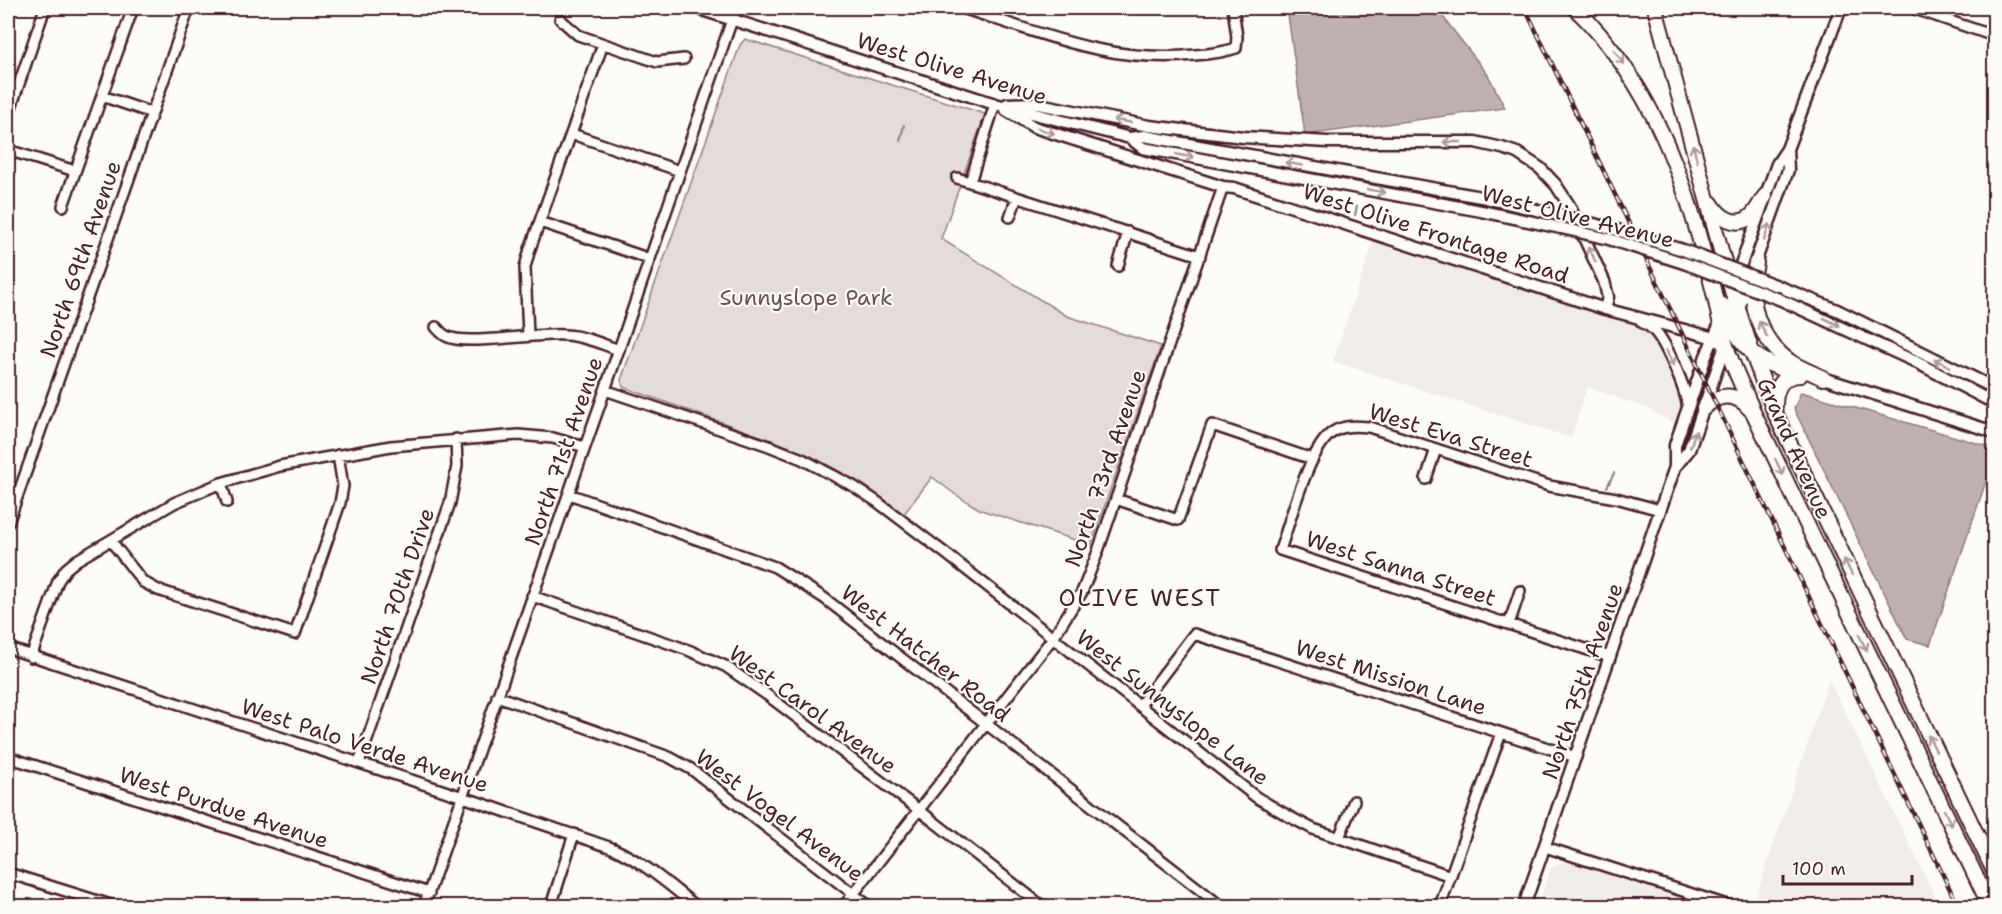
<svg xmlns="http://www.w3.org/2000/svg" width="2002" height="914" viewBox="0 0 2002 914" font-family="'Shantell Sans',sans-serif">
<style>
.built{fill:#f0ece8}
.green{fill:#e3dcda;stroke:#967e82;stroke-width:1.5}
.water{fill:#c0b1b1;stroke:#91777b;stroke-width:1.5}
.lines{fill:none;stroke-linecap:round;stroke-linejoin:round}
.stream{stroke:#91777b;stroke-width:2}
.minor-casing{stroke:#4a1f2b;stroke-width:14}
.major-casing{stroke:#4a1f2b;stroke-width:15}
.highway-casing{stroke:#4a1f2b;stroke-width:18}
.minor{stroke:#fdfcf7;stroke-width:9}
.major{stroke:#fdfcf7;stroke-width:10}
.highway{stroke:#fdfcf7;stroke-width:14}
.rail-casing{stroke:#4a1f2b;stroke-width:4.5}
.rail{stroke:#fdfcf7;stroke-width:2;stroke-dasharray:7;stroke-linecap:butt}
.major-bridge-casing{stroke:#4a1f2b;stroke-width:15;stroke-linecap:butt}
.major-bridge{stroke:#fdfcf7;stroke-width:10}
.oneway{stroke:#ac999b}
.labels{text-anchor:middle;stroke-width:4.5;stroke-linejoin:round;paint-order:stroke}
.street-label{font-size:22px;fill:#4a1f2b;stroke:#fdfcf7}
.park-label{font-size:22px;fill:#704e57;stroke:#fdfcf7}
.neighbourhood-label{font-size:24px;letter-spacing:1.5px;fill:#4a1f2b;stroke:#fdfcf7}
</style>
<rect width="100%" height="100%" fill="#fdfcf7"/>
<filter id="ink" filterUnits="userSpaceOnUse"><feTurbulence type="fractalNoise" baseFrequency=".0167" numOctaves="2"/><feDisplacementMap in="SourceGraphic" scale="12" xChannelSelector="R" yChannelSelector="G"/><feConvolveMatrix kernelMatrix="1 2 1 2 8 2 1 2 1" color-interpolation-filters="sRGB"/></filter>
<g filter="url(#ink)">
<path class="built" d="M 1374,241 L 1642,327 L 1656,340 L 1682,392 L 1683,410 L 1678,426 L 1647,408 L 1587,387 L 1571,438 L 1333,361 Z
M 1829,680 L 1940,906 L 1753,906 Z
M 1563,862 L 1575,864 L 1710,906 L 1538,906 L 1551,868 Z"/>
<path class="green" d="M 745,39 L 985,114 L 941,239 L 1067,316 L 1161,346 L 1091,545 L 981,510 L 956,495 L 932,477 L 904,514 L 864,485 L 813,457 L 780,443 L 623,387 L 621,380 L 740,45 Z"/>
<path class="water" d="M 1287,8 L 1436,8 L 1488,75 L 1505,108 L 1305,135 Z
M 1801,392 L 1994,448 L 1994,458 L 1930,645 L 1907,639 L 1794,409 Z"/>
<g class="lines">
<path class="stream" d="M 900,141 L 904,125
M 1355,215 L 1357,206
M 1607,487 L 1614,473"/>
<g class="minor-casing">
<path id="minor" d="M 962,8 C 1041,33 1110,64 1195,55 C 1209,54 1222,53 1236,48 L 1237,37 L 1233,8
M 1912,8 L 1994,36
M 560,19 L 578,35 L 657,62 L 684,59
M 102,96 L 152,113
M 8,116 L 45,8
M 572,134 L 680,171
M 8,150 L 75,171
M 957,178 L 1200,256
M 970,182 L 995,104
M 63,206 L 133,8
M 1010,217 L 1017,197
M 540,222 L 650,259
M 1118,266 L 1128,232
M 436,327 C 439,330 442,334 446,336 C 466,347 537,332 566,335 C 584,336 602,344 619,350
M 528,335 L 525,267 L 530,249 L 603,44
M 605,390 L 769,446 L 802,459 L 853,486 L 876,501 L 945,553 L 1256,797 L 1290,817 L 1313,829 L 1451,876
M 1426,479 L 1436,449
M 221,483 L 227,502
M 569,494 L 775,567 L 824,598 L 1217,903 L 1224,906
M 1116,499 L 1178,520 L 1212,425 L 1312,459
M 8,523 L 189,8
M 111,541 L 143,582 L 158,590 L 295,634 L 340,503 L 343,486 L 338,455
M 532,596 L 688,650 L 725,666 L 767,695 L 919,810 L 1042,906
M 1509,624 L 1520,591
M 8,648 L 463,797 L 612,848 C 644,862 669,885 696,906
M 31,657 L 58,581 L 66,569 L 77,560 L 174,503 L 221,483 L 280,466 L 391,446 L 518,435 L 553,438 L 585,447
M 1610,657 L 1280,550 C 1290,522 1309,447 1333,432 C 1344,425 1356,426 1369,427 L 1549,486 L 1616,498 L 1660,510
M 497,696 L 669,757 L 691,769 L 869,906
M 1140,705 L 1194,634 L 1576,757
M 8,757 L 429,893
M 359,763 L 450,503 L 457,466 L 456,439
M 1339,838 L 1354,801
M 1545,847 L 1730,906
M 8,873 L 114,906
M 424,906 L 605,390 L 736,8
M 551,906 L 574,834
M 844,906 L 1052,639 L 1082,592 L 1097,554 L 1223,187
M 1440,906 L 1501,733"/>
</g>
<g class="major-casing">
<path id="major" d="M 696,8 L 995,104 L 1130,138 L 1143,148 L 1481,211 L 1561,228
M 1007,104 L 1034,103 L 1149,126 L 1243,137 L 1328,142 L 1475,142 L 1502,148 L 1517,153 L 1540,168 L 1556,185 L 1569,205 L 1604,281 L 1608,297 L 1605,309
M 1006,110 L 1034,127 L 1223,187 L 1234,188 L 1605,309 L 1707,336 L 1720,342
M 1130,138 L 1144,136 L 1481,197 L 1558,215
M 1736,278 L 1777,164 L 1787,149 L 1841,8
M 1775,285 L 1837,310 L 1994,388
M 1779,299 L 1914,361 L 1994,403
M 1738,311 L 1788,170 L 1787,149
M 1642,322 C 1647,324 1651,327 1654,330 C 1666,342 1686,390 1688,406
M 1823,378 L 1994,432
M 1675,467 L 1689,450 L 1726,343
M 1524,906 L 1675,467 L 1675,445 L 1706,356 L 1721,321"/>
</g>
<g class="highway-casing">
<path id="highway" d="M 1575,8 C 1653,84 1686,181 1712,285 C 1717,304 1720,323 1725,342 C 1732,367 1745,390 1754,414 L 1990,906
M 1655,8 L 1732,291 L 1753,355 L 1775,413 L 1994,871
M 1711,203 C 1719,217 1736,229 1751,216 C 1757,211 1760,203 1765,196
M 1756,263 C 1747,301 1757,337 1789,361 C 1799,368 1811,372 1823,378
M 1722,305 C 1742,349 1753,361 1800,375
M 1775,406 C 1775,389 1781,375 1800,375
M 1704,408 C 1719,392 1737,393 1750,409"/>
</g>
<use href="#minor" class="minor"/>
<use href="#major" class="major"/>
<use href="#highway" class="highway"/>
<g class="rail-casing">
<path id="rail" d="M 1525,8 L 1958,906"/>
</g>
<use href="#rail" class="rail"/>
<g class="major-bridge-casing">
<path id="major-bridge" d="M 1558,215 L 1610,228 L 1683,250 L 1775,285
M 1561,228 L 1609,239 L 1684,263 L 1779,299"/>
</g>
<use href="#major-bridge" class="major-bridge"/>
</g>
<defs><path id="oneway-shaft" d="M-6 0H5M1.5-3L5.5 0L1.5 3" fill="none" stroke-width="1.6" stroke-linecap="round" stroke-linejoin="round" transform="scale(1.5)"/></defs>
<g class="oneway">
<use href="#oneway-shaft" transform="translate(1619 57) rotate(54)"/>
<use href="#oneway-shaft" transform="translate(1122 121) rotate(-170)"/>
<use href="#oneway-shaft" transform="translate(1046 131) rotate(19)"/>
<use href="#oneway-shaft" transform="translate(1452 142) rotate(180)"/>
<use href="#oneway-shaft" transform="translate(1695 153) rotate(-105)"/>
<use href="#oneway-shaft" transform="translate(1185 156) rotate(11)"/>
<use href="#oneway-shaft" transform="translate(1294 164) rotate(-170)"/>
<use href="#oneway-shaft" transform="translate(1376 191) rotate(11)"/>
<use href="#oneway-shaft" transform="translate(1767 232) rotate(-71)"/>
<use href="#oneway-shaft" transform="translate(1592 254) rotate(-115)"/>
<use href="#oneway-shaft" transform="translate(1832 322) rotate(26)"/>
<use href="#oneway-shaft" transform="translate(1763 329) rotate(-117)"/>
<use href="#oneway-shaft" transform="translate(1670 358) rotate(64)"/>
<use href="#oneway-shaft" transform="translate(1942 363) rotate(-154)"/>
<use href="#oneway-shaft" transform="translate(1693 439) rotate(-71)"/>
<use href="#oneway-shaft" transform="translate(1779 467) rotate(65)"/>
<use href="#oneway-shaft" transform="translate(1848 567) rotate(-116)"/>
<use href="#oneway-shaft" transform="translate(1863 643) rotate(64)"/>
<use href="#oneway-shaft" transform="translate(1932 743) rotate(-116)"/>
<use href="#oneway-shaft" transform="translate(1948 818) rotate(64)"/>
</g>
</g>
<g class="labels">
<g class="street-label">
<text transform="translate(952 68) rotate(17)" y="8">West Olive Avenue</text>
<text transform="translate(1578 216) rotate(14)" y="8">West Olive Avenue</text>
<text transform="translate(1436 233) rotate(18)" y="8">West Olive Frontage Road</text>
<text transform="translate(80 259) rotate(-71)" y="8">North 69th Avenue</text>
<text transform="translate(1451 435) rotate(17)" y="8">West Eva Street</text>
<text transform="translate(1795 448) rotate(66)" y="8">Grand Avenue</text>
<text transform="translate(563 451) rotate(-71)" y="8">North 71st Avenue</text>
<text transform="translate(1105 468) rotate(-71)" y="8">North 73rd Avenue</text>
<text transform="translate(1401 568) rotate(18)" y="8">West Sanna Street</text>
<text transform="translate(397 596) rotate(-71)" y="8">North 70th Drive</text>
<text transform="translate(926 653) rotate(38)" y="8">West Hatcher Road</text>
<text transform="translate(1391 677) rotate(18)" y="8">West Mission Lane</text>
<text transform="translate(1582 681) rotate(-71)" y="8">North 75th Avenue</text>
<text transform="translate(1173 707) rotate(38)" y="8">West Sunnyslope Lane</text>
<text transform="translate(813 709) rotate(36)" y="8">West Carol Avenue</text>
<text transform="translate(365 745) rotate(18)" y="8">West Palo Verde Avenue</text>
<text transform="translate(224 807) rotate(18)" y="8">West Purdue Avenue</text>
<text transform="translate(780 815) rotate(37)" y="8">West Vogel Avenue</text>
</g>
<g class="park-label">
<text x="806" y="305">Sunnyslope Park</text>
</g>
<g class="neighbourhood-label">
<text x="1140" y="606">OLIVE WEST</text>
</g>
</g>
<rect width="2002" height="914" fill="none" stroke="#fdfcf7" stroke-width="30"/>
<rect x="15" y="15" width="1972" height="884" fill="none" stroke="#4a1f2b" stroke-width="2" filter="url(#ink)"/>
<path d="M1783 875v9h129v-9" fill="none" stroke="#4a1f2b" stroke-width="3"/>
<text x="1792" y="875" font-size="18" fill="#4a1f2b" stroke="#fdfcf7" stroke-width="4.5" paint-order="stroke">100 m</text>
</svg>
